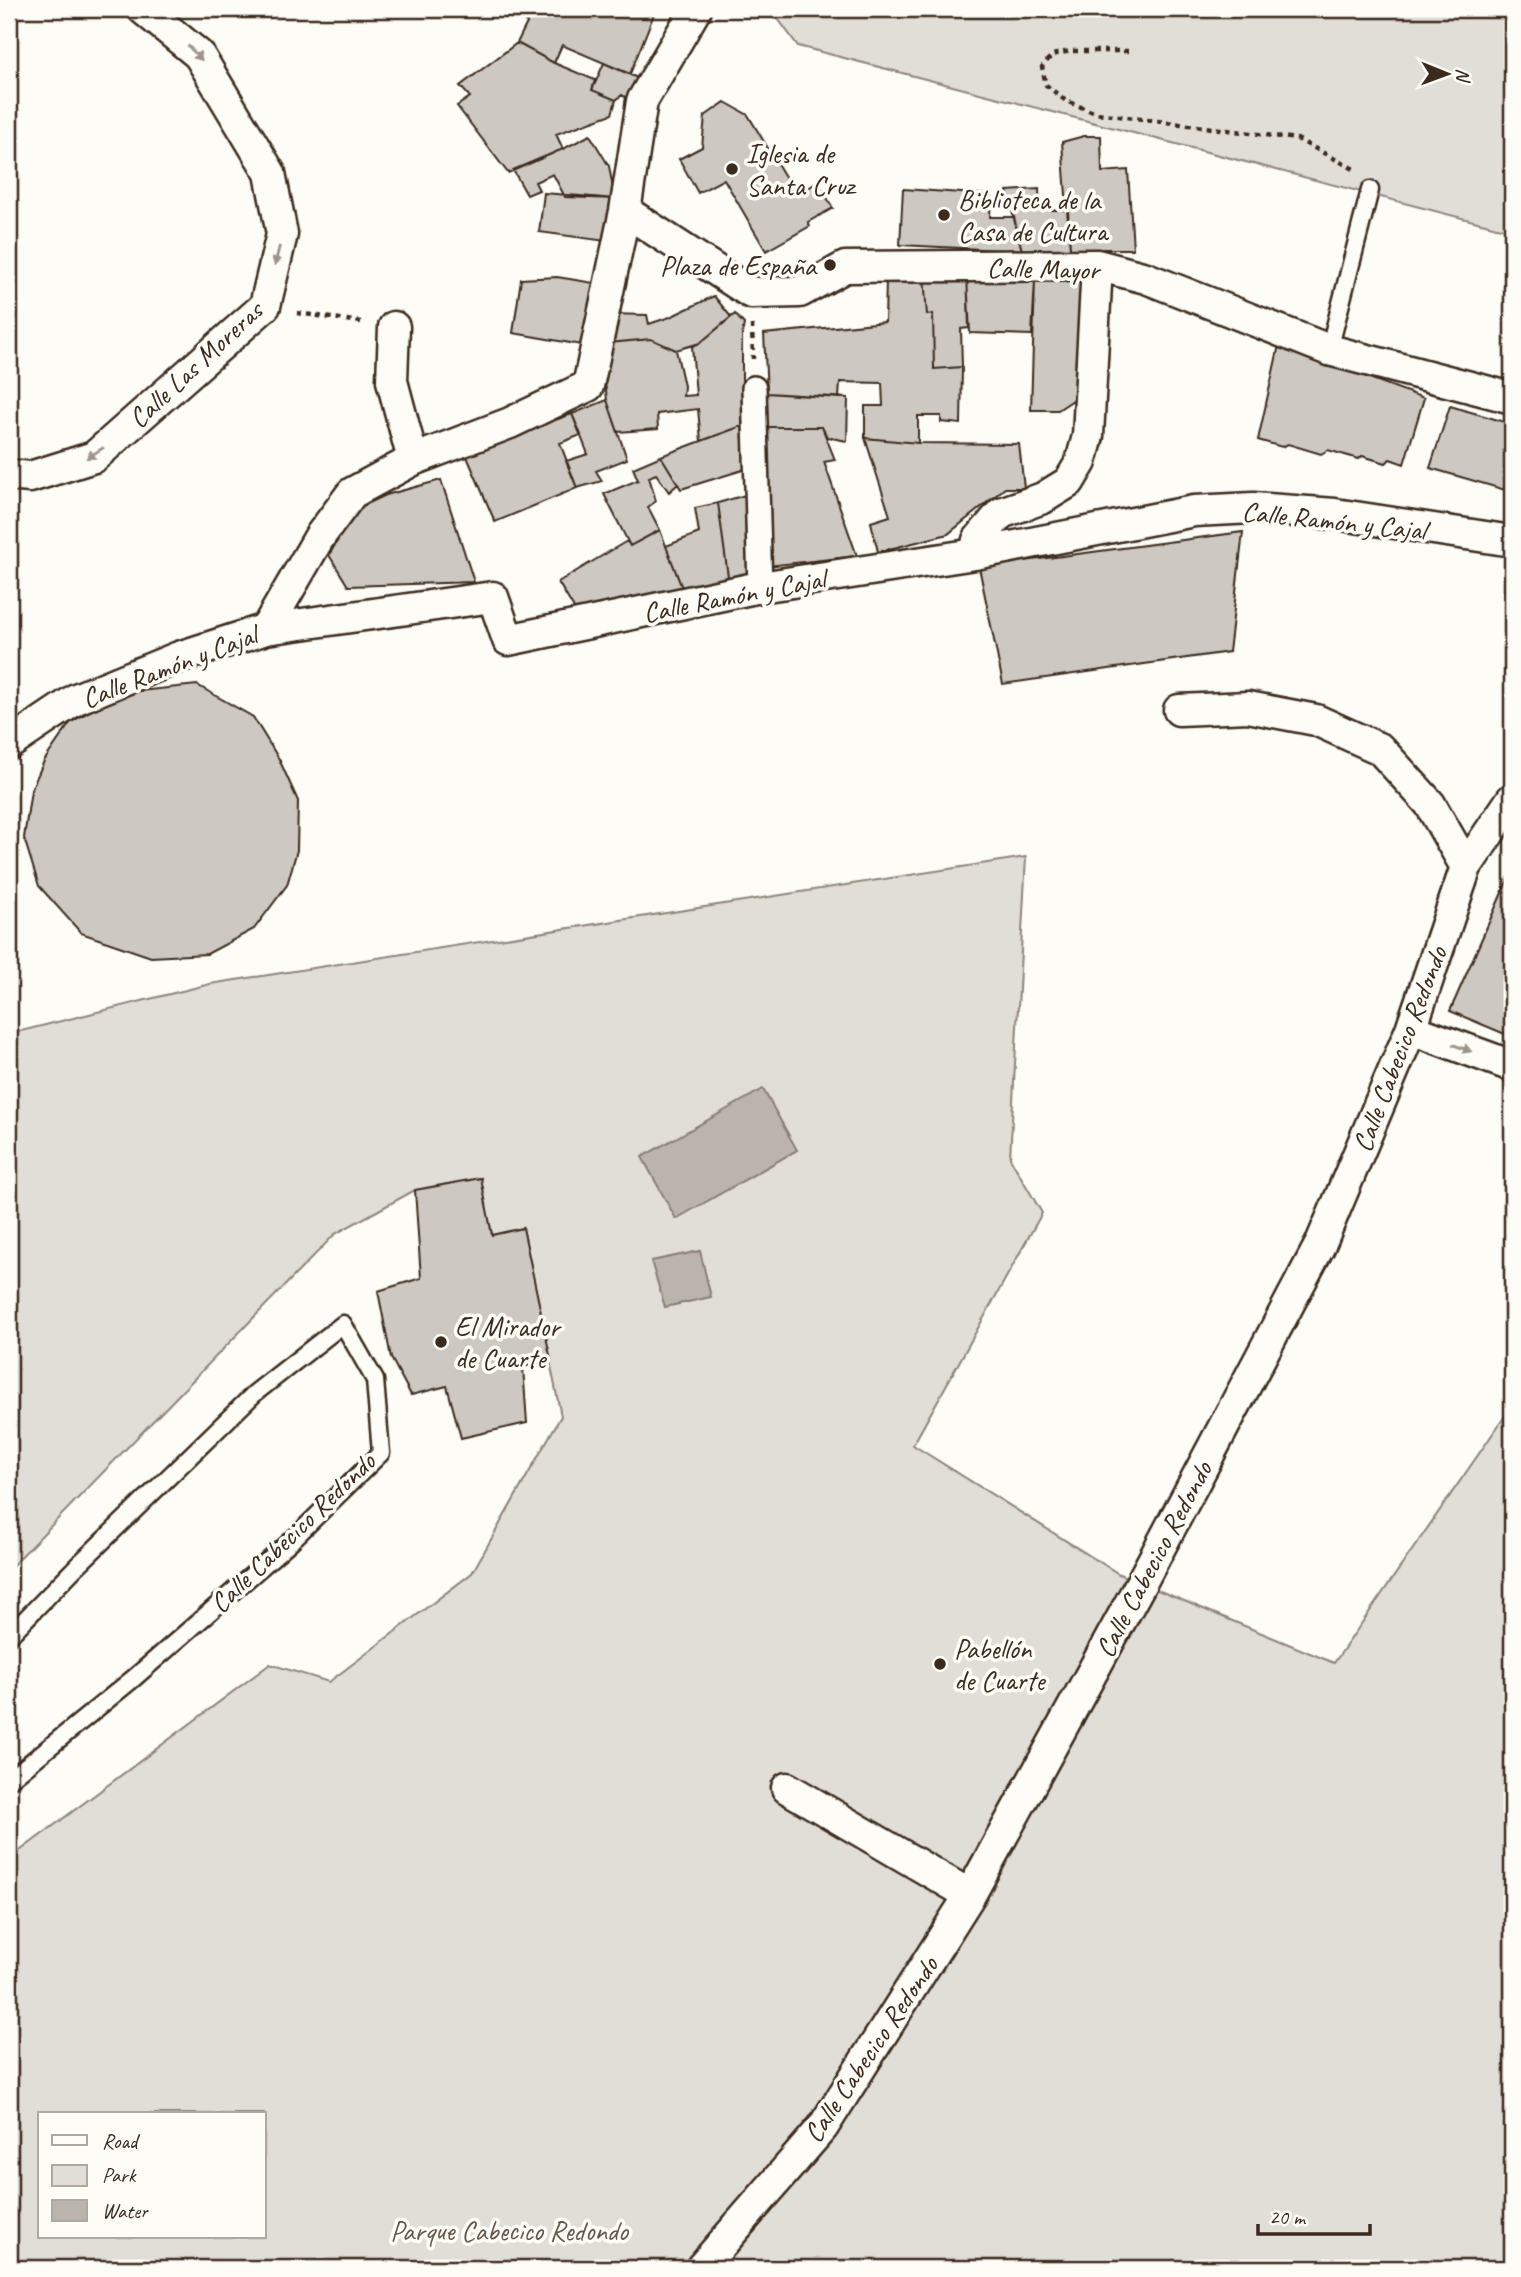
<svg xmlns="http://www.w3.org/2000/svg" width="1521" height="2277" viewBox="0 0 1521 2277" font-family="Caveat,sans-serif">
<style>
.green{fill:#e1ded7;stroke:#8e847a;stroke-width:2;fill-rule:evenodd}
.water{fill:#bbb4ad;stroke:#887d74;stroke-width:2}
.building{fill:#cdc8c2;stroke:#3b2a1e;stroke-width:2}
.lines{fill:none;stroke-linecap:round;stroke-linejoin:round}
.service-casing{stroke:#3b2a1e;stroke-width:21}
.pedestrian-casing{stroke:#3b2a1e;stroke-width:28}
.minor-casing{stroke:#3b2a1e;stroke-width:35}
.path{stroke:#3b2a1e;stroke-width:4.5;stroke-dasharray:5 5;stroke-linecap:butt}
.service{stroke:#fdfcf7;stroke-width:16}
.pedestrian{stroke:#fdfcf7;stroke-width:23}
.minor{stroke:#fdfcf7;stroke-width:30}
.oneway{fill:#9c938a}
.poi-dot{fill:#3b2a1e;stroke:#fdfcf7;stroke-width:2.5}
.labels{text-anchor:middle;stroke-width:7;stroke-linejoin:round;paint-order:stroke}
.poi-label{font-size:28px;fill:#3b2a1e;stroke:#fdfcf7;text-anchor:start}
.street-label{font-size:28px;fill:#3b2a1e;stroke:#fdfcf7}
.park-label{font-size:28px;fill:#64574c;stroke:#fdfcf7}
</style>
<rect width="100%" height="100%" fill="#fdfcf7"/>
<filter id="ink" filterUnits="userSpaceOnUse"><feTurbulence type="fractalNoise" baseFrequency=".0143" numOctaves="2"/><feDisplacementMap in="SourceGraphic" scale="14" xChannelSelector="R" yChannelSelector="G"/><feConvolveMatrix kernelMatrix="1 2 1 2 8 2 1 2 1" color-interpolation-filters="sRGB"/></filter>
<g filter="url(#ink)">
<path class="green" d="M 771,9 L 1512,9 L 1512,231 L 798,46 Z
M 1026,857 L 1010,1158 L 1042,1213 L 913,1445 L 1119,1574 L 1334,1663 L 1512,1406 L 1512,2268 L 9,2268 L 9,1859 L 270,1664 L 329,1682 L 472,1573 L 561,1416 L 523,1228 L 492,1235 L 480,1178 L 415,1190 L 335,1234 L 9,1569 L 9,1034 L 210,984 ZM 40,2114 L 264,2114 L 264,2237 L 40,2237 Z"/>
<path class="water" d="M 763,1089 L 797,1150 L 676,1219 L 642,1157 Z
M 700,1251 L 711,1297 L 665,1307 L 651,1261 Z"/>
<path class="building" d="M 527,9 L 656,9 L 630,74 L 562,45 L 554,63 L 517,43 L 527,23 L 522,19 Z
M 517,43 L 554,63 L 595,80 L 592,90 L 616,100 L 612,114 L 556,134 L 563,149 L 508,173 L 457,106 L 470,97 L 460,86 Z
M 604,63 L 644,81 L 633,102 L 622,95 L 616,100 L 592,90 Z
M 725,102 L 748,115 L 796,195 L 818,182 L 833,208 L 808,222 L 810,226 L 766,251 L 724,179 L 698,193 L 679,159 L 702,147 L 705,116 Z
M 590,135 L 609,166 L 615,199 L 565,197 L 553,174 L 535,182 L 539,190 L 527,195 L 513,170 L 563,149 Z
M 1084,136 L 1101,136 L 1102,172 L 1128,170 L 1133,249 L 1070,249 L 1062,142 Z
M 903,189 L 991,195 L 990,217 L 1014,217 L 1022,251 L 900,245 Z
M 1039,189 L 1040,210 L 1068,210 L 1070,249 L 1022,251 L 1007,191 Z
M 544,193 L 615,199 L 606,241 L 539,232 Z
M 967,272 L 969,328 L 961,329 L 962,367 L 934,369 L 933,314 L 927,315 L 924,276 Z
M 924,276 L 927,315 L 933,314 L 934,369 L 962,367 L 961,424 L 941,422 L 941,416 L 918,416 L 918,443 L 865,438 L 865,406 L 883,406 L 882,383 L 840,382 L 839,398 L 767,393 L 764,334 L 885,322 L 886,279 Z
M 557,277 L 594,283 L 582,345 L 513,333 L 521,279 Z
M 967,277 L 1035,280 L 1032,335 L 970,333 Z
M 1035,280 L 1083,281 L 1079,396 L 1058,410 L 1031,410 Z
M 714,296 L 731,317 L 700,343 L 676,350 L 651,339 L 609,343 L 609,314 L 647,315 L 649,324 L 670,317 Z
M 735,314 L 744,324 L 742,335 L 742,426 L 701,441 L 698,409 L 657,414 L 658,429 L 618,432 L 607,400 L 604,372 L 609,343 L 651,339 L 676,350 L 684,386 L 683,396 L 696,395 L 692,346 L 700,343 Z
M 1279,345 L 1424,398 L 1404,464 L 1390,459 L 1386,463 L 1362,456 L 1359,459 L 1328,450 L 1321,454 L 1288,444 L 1282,447 L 1258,440 Z
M 767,393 L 848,398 L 847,441 L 827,437 L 822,427 L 766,427 Z
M 607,400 L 627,459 L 596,471 L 602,481 L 577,488 L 566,461 L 588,454 L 572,414 Z
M 1450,406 L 1512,424 L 1512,492 L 1430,468 Z
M 572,414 L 581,435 L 560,443 L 577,488 L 495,522 L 465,452 Z
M 742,426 L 746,469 L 681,489 L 661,456 Z
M 766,427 L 822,427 L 835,460 L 824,462 L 857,556 L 768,566 Z
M 865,438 L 918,443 L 1019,444 L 1024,488 L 1005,488 L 948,534 L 878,552 L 871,522 L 890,516 Z
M 661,456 L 678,484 L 669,492 L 656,474 L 649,477 L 656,501 L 648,507 L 660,530 L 630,546 L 604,494 L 638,480 L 633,468 Z
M 441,480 L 474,582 L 348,586 L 329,555 L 356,509 L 386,495 Z
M 745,495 L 749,580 L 729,584 L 718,503 Z
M 718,503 L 729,584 L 685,596 L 666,546 L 699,533 L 695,508 Z
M 660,530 L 685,596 L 576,612 L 558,582 L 627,541 L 630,546 Z
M 1243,532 L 1229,652 L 1003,684 L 979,567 Z
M 197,685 L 253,717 L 279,759 L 298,801 L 297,850 L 287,885 L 254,929 L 207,954 L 151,957 L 81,933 L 39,886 L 24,838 L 31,790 L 44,761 L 70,723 L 120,693 Z
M 1512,870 L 1512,1037 L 1450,1011 Z
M 481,1178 L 492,1235 L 523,1228 L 551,1360 L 523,1367 L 527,1423 L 461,1438 L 447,1386 L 411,1395 L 391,1358 L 378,1291 L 421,1278 L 415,1190 Z"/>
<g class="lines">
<g class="service-casing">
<path id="service" d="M 1329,350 L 1370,190
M 9,1636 L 76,1567 L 255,1393 L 343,1324 L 375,1380 L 381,1453 L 291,1541 L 134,1678 L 9,1780"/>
</g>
<g class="pedestrian-casing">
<path id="pedestrian" d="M 754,388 L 760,587"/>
</g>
<g class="minor-casing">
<path id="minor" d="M 625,211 L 751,293 L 800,292 L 845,267 L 1097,265 L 1146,278 L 1329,350 L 1512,398
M 394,327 L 392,381 L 413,460
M 9,475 L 30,477 L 94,457 L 265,306 L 282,234 L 270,173 L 199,55 L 143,9
M 975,554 L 978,540 L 1001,513 L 1043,498 L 1069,482 L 1081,462 L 1088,436 L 1097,265
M 266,629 L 320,536 L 352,493 L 413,460 L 510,423 L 588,386 L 625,211 L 642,101 L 696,9
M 1179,710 L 1248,707 L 1316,720 L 1380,749 L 1430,804 L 1466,867
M 9,744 L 76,699 L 179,657 L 266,629 L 493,597 L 508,640 L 760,587 L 975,554 L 1194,511 L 1253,508 L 1335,514 L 1512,541
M 1411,1029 L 1512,1066
M 787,1788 L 970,1895
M 701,2268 L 823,2127 L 970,1895 L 1140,1585 L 1320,1245 L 1411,1029 L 1466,867 L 1512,799"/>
</g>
<path class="path" d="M 1128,51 L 1070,51 L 1052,55 L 1042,67 L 1046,85 L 1066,101 L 1096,113 L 1297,139 L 1356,170
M 297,313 L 361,322
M 752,325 L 753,359"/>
<use href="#service" class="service"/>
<use href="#pedestrian" class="pedestrian"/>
<use href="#minor" class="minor"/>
</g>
<defs><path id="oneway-solid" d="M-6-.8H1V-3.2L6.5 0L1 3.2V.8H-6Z" transform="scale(1.75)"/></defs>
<g class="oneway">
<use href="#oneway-solid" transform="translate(195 53) rotate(46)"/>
<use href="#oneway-solid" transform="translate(277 256) rotate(104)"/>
<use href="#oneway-solid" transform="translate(95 453) rotate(148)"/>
<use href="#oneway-solid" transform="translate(1462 1048) rotate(20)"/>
</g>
</g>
<g class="poi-dot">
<circle cx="732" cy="169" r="7"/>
<circle cx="944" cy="215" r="7"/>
<circle cx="830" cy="265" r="7"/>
<circle cx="441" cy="1342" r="7"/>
<circle cx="940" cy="1664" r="7"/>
</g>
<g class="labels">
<g class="poi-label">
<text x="746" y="163">Iglesia de<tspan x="746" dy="32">Santa Cruz</tspan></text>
<text x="958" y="209">Biblioteca de la<tspan x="958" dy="32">Casa de Cultura</tspan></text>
<text x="816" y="275" text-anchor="end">Plaza de España</text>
<text x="455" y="1336">El Mirador<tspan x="455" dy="32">de Cuarte</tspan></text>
<text x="954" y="1658">Pabellón<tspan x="954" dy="32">de Cuarte</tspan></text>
</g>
<g class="street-label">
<text transform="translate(1043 268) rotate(1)" y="10">Calle Mayor</text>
<text transform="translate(195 364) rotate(-43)" y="10">Calle Las Moreras</text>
<text transform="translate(1334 520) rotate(6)" y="10">Calle Ramón y Cajal</text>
<text transform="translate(734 595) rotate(-11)" y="10">Calle Ramón y Cajal</text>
<text transform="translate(169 666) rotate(-21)" y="10">Calle Ramón y Cajal</text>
<text transform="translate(1399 1049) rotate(-69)" y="10">Calle Cabecico Redondo</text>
<text transform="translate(292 1532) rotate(-44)" y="10">Calle Cabecico Redondo</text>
<text transform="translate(1153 1559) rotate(-62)" y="10">Calle Cabecico Redondo</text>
<text transform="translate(870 2049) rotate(-56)" y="10">Calle Cabecico Redondo</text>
</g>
<g class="park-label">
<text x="509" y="2240">Parque Cabecico Redondo</text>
</g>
</g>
<rect width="1521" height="2277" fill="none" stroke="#fdfcf7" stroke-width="35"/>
<rect x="18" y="18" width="1486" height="2242" fill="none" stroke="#3b2a1e" stroke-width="2.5" filter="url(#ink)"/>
<rect x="38" y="2112" width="228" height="126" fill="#fdfcf7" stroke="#afa8a0" stroke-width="2"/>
<rect x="52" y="2135" width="35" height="10" fill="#fdfcf7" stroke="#afa8a0" stroke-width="2"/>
<text x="102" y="2148" font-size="21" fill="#3b2a1e">Road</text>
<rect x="52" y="2165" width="35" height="21" fill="#e1ded7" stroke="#afa8a0" stroke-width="2"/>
<text x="102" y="2182" font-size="21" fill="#3b2a1e">Park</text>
<rect x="52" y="2200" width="35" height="21" fill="#bbb4ad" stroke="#afa8a0" stroke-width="2"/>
<text x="102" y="2218" font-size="21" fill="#3b2a1e">Water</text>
<g transform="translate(1447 74) rotate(91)" stroke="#fdfcf7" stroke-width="5" paint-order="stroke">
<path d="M0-5L12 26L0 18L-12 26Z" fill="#3b2a1e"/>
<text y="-10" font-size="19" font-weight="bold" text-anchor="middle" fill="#3b2a1e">N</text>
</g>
<path d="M1258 2224v10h112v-10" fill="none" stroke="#3b2a1e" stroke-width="3.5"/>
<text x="1269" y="2224" font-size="21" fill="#3b2a1e" stroke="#fdfcf7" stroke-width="5" paint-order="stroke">20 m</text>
</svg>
